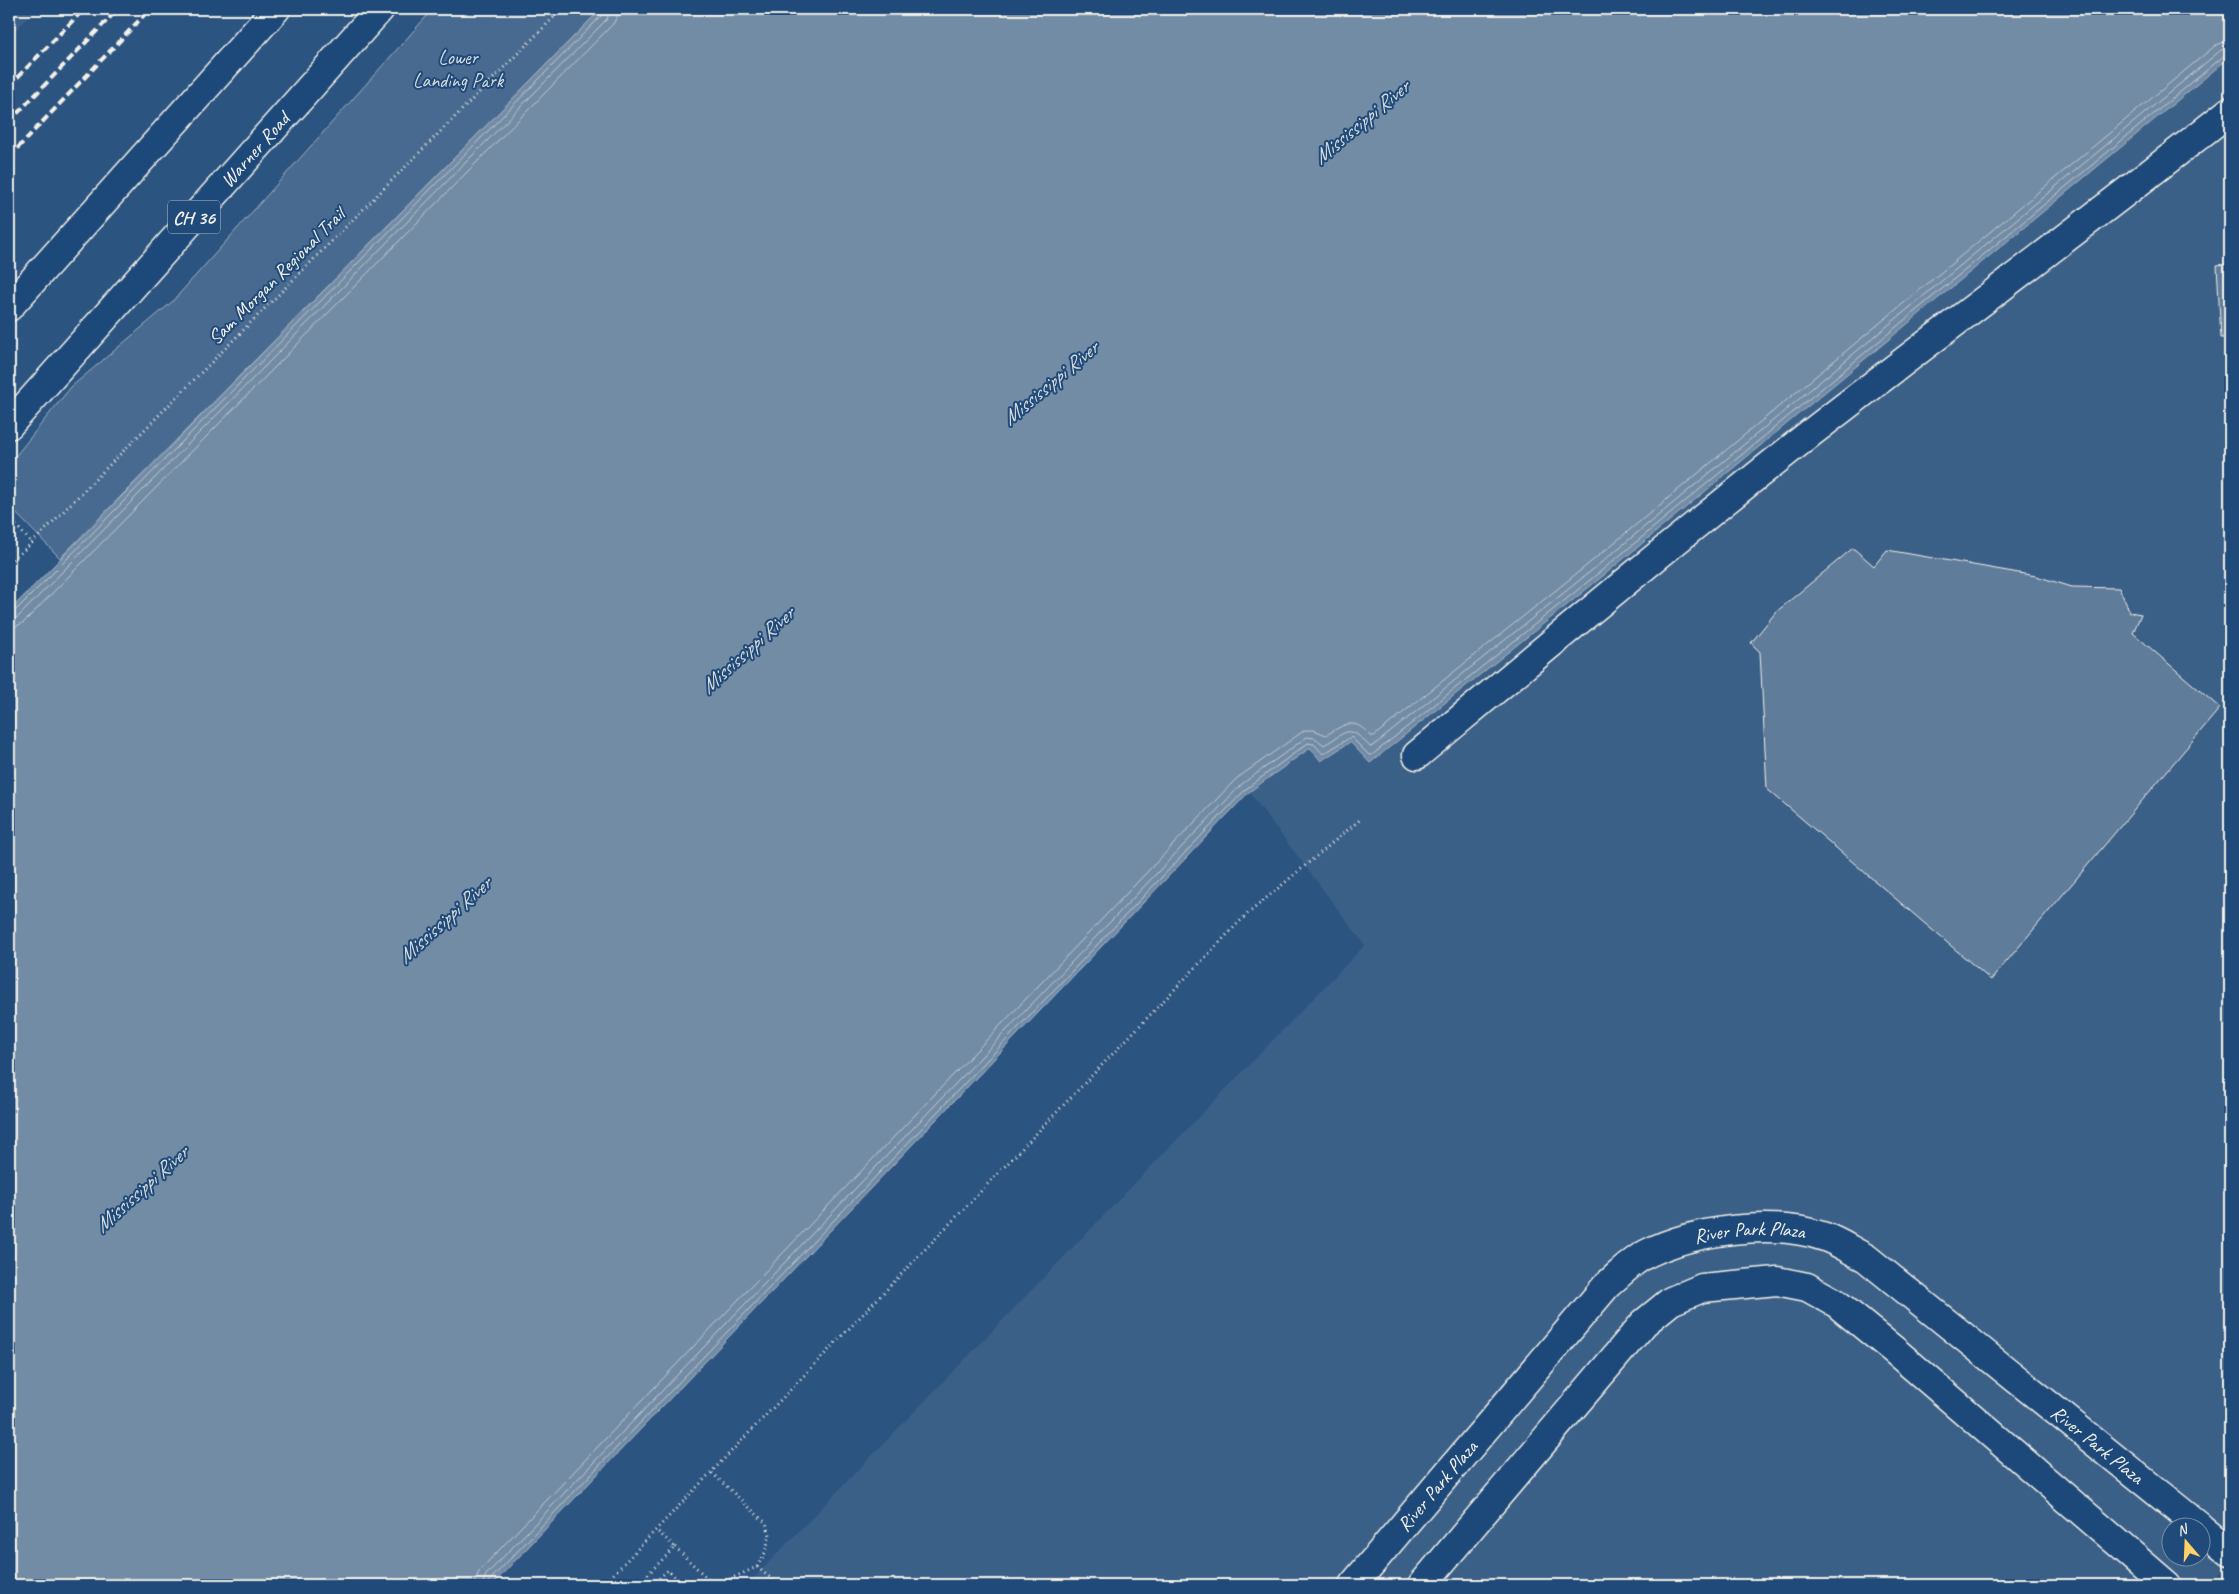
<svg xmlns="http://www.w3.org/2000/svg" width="2239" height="1594" viewBox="0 0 2239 1594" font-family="Caveat,sans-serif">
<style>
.built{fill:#3b6088;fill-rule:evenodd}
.green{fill:#496b90;stroke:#9eaebc}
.water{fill:#738ca6;stroke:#a7b4c0}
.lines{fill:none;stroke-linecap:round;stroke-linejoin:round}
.shore{stroke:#c0c9ce;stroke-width:1}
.building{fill:#5e7b9a;stroke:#f4f1e8}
.minor-casing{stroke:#f4f1e8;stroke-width:31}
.highway-casing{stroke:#f4f1e8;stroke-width:31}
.path{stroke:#f4f1e8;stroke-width:3;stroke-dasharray:1 4;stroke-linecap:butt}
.minor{stroke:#1f4a7a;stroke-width:28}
.highway{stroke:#1f4a7a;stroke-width:28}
.rail{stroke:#f4f1e8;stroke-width:4;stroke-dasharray:8 4;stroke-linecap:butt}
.labels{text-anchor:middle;stroke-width:4;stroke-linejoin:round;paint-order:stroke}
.shield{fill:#1f4a7a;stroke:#b4bfc7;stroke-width:1}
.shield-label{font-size:19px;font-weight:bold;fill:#f4f1e8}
.park-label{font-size:20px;fill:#dadddb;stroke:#1f4a7a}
.street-label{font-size:20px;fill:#f4f1e8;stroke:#1f4a7a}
.water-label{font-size:21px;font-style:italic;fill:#dadddb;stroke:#1f4a7a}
</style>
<rect width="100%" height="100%" fill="#2c5481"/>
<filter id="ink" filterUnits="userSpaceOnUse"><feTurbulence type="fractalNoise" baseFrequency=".02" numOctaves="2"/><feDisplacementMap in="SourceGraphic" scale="10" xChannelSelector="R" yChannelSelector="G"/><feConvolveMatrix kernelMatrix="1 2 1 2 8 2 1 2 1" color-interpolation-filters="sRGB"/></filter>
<g filter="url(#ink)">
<path class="built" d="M 9,9 L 36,9 L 9,37 Z
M 2230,57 L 2230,1563 L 2212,1585 L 747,1585 L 1365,945 L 1249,792 L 1310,748 L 1322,761 L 1350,742 L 1370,763 L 1598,580 ZM 2172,1526 L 2202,1526 L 2202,1556 L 2172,1556 Z"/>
<path class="green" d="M 433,9 L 601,9 L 60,558 L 9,506 L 9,464 L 71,387 L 172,302 Z"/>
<path class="water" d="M 601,9 L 2230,9 L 2230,57 L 1598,580 L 1370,763 L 1350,742 L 1321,761 L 1310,748 L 1249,792 L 492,1585 L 9,1585 L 9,611 Z"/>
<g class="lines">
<path class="shore" d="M 9,614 L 14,612 L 64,562 L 603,14 L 604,9
M 9,620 L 18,617 L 68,566 L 607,19 L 611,9
M 9,627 L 17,626 L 24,622 L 73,572 L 613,24 L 617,17 L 618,9
M 475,1585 L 476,1578 L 480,1570 L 1236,779 L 1305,730 L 1314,730 L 1326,735 C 1346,724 1352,716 1371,736 L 1374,736 L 1586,566 L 2216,45 L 2230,40
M 482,1585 L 486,1575 L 1242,784 L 1307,737 L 1315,738 L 1324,745 C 1349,731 1348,723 1370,747 L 1373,746 L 1591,571 L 2221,50 L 2230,48
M 488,1585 L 490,1580 L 1246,789 L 1308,743 L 1314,744 L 1323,754 L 1351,737 L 1369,755 L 1372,755 L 1595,576 L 2225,55 L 2230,54"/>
</g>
<path class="building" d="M 2230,264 L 2230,338 L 2221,338 L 2217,265 Z
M 1853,548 L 1874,566 L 1887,550 L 2036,576 L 2072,587 L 2119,588 L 2130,612 L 2141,614 L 2133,633 L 2220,708 L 1991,980 L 1767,789 L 1760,652 L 1751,643 L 1776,612 Z"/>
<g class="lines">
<g class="minor-casing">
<g id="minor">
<path d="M 1417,755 C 1548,646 1678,537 1812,432 C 1951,324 2092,220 2230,111"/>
<path d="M 2202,1529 L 2230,1552"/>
<path id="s1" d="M 1353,1585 L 1607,1285 C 1619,1275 1632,1261 1646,1254 C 1694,1230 1773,1219 1825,1237 C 1839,1242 1852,1251 1866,1258 L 2199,1526"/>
<path d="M 1422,1585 L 1644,1323 L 1671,1301 L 1702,1288 L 1777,1281 L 1807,1287 L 1836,1303 L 1895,1351 L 2167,1585"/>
</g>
</g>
<g class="highway-casing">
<g id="highway">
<path d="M 9,307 L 276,9"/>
<path id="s2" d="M 9,425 L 380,9"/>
</g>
</g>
<path class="path" d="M 9,518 L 32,543
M 9,563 L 32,543 L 562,9
M 712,1473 L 766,1523 L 770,1535 L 765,1553 L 757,1567 L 716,1585
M 675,1547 L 714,1585
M 757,1567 L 779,1585
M 603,1585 L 1245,916 L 1362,818
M 637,1585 L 675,1547 L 656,1530
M 652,1585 L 668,1570 L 681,1583 L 688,1585"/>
<use href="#minor" class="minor"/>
<use href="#highway" class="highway"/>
<path class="rail" d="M 9,86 L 84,9
M 9,122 L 118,9
M 9,157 L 150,9"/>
</g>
</g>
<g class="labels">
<rect class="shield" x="168" y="200.5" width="52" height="33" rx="4"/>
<g class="shield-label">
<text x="194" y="224">CH 36</text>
</g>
<g class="park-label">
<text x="458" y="64">Lower<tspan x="458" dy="23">Landing Park</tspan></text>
</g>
<g class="street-label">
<text dy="7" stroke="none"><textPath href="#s2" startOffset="369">Warner Road</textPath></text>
<text transform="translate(276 276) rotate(-45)" y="7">Sam Morgan Regional Trail</text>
<text dy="7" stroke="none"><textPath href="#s1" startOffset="550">River Park Plaza</textPath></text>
<text dy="7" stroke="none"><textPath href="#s1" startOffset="970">River Park Plaza</textPath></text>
<text dy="7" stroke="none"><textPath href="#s1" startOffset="130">River Park Plaza</textPath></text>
</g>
<g class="water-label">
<text transform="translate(1361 122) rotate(-40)" y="7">Mississippi River</text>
<text transform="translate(1050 383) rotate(-40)" y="7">Mississippi River</text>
<text transform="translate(747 650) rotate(-42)" y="7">Mississippi River</text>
<text transform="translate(444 920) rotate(-42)" y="7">Mississippi River</text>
<text transform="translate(141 1189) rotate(-42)" y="7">Mississippi River</text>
</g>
</g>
<rect width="2239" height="1594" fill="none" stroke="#1f4a7a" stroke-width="30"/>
<rect x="15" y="15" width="2209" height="1564" fill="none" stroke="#f4f1e8" stroke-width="2" filter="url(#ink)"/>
<g transform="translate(2186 1542) rotate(341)"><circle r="24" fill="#1f4a7a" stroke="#748da6"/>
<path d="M0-4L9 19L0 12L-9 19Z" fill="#ffd166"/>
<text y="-8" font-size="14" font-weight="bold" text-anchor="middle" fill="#f4f1e8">N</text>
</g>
</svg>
